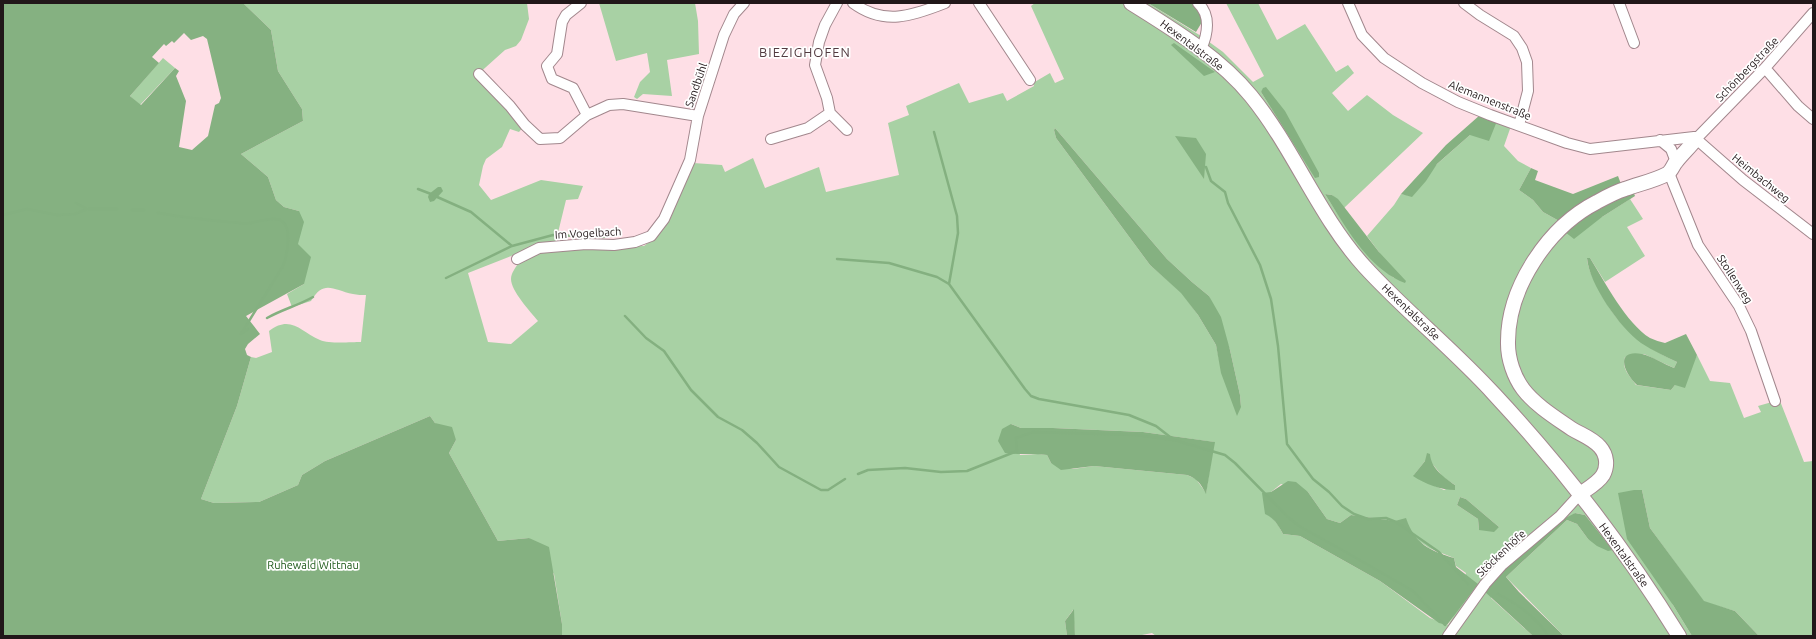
<svg xmlns="http://www.w3.org/2000/svg" width="1816" height="639" viewBox="0 0 1816 639" font-family="Ubuntu,sans-serif">
<style>
.green{fill:#a8d1a4;fill-rule:evenodd}
.forest{fill:#85b181;fill-rule:evenodd}
.water{fill:#84b080}
.lines{fill:none;stroke-linecap:round;stroke-linejoin:round}
.stream{stroke:#84b080;stroke-width:2.5}
.street-casing{stroke:#a2878d;stroke-width:12}
.secondary-casing{stroke:#a2878d;stroke-width:16}
.street{stroke:#fff;stroke-width:10}
.secondary{stroke:#fff;stroke-width:14}
.labels{text-anchor:middle;stroke-width:3.5;stroke-linejoin:round;paint-order:stroke}
.street-label{font-size:11px;fill:#211719;stroke:#fff}
.park-label{font-size:11px;fill:#1d5919;stroke:#fff}
.quarter-label{font-size:13px;letter-spacing:1px;fill:#523a40;stroke:#fff}
</style>
<rect width="100%" height="100%" fill="#fedfe6"/>
<path class="green" d="M 243,3 L 527,3 L 529,19 L 521,40 L 516,46 L 505,50 L 476,76 L 523,127 L 519,132 L 510,129 L 502,147 L 486,159 L 483,166 L 479,185 L 491,200 L 541,180 L 583,186 L 578,199 L 566,200 L 554,249 L 644,246 L 653,239 L 693,163 L 722,165 L 725,172 L 753,158 L 765,188 L 819,167 L 826,192 L 899,175 L 888,123 L 909,115 L 906,106 L 959,83 L 969,103 L 1003,93 L 1007,101 L 1034,86 L 1033,83 L 1050,73 L 1055,83 L 1064,79 L 1031,6 L 1035,3 L 1148,3 L 1201,36 L 1223,52 L 1253,82 L 1264,76 L 1226,3 L 1258,3 L 1277,40 L 1305,24 L 1336,72 L 1348,65 L 1354,73 L 1332,93 L 1348,111 L 1367,95 L 1393,115 L 1423,133 L 1344,208 L 1332,195 L 1325,194 C 1345,226 1364,255 1394,278 L 1379,252 L 1367,236 L 1394,205 L 1401,194 L 1412,196 L 1436,165 L 1470,135 L 1497,121 L 1511,126 L 1504,146 L 1518,161 L 1531,168 L 1519,190 L 1533,200 L 1543,212 L 1561,222 L 1602,217 L 1630,199 L 1643,219 L 1627,227 L 1645,256 L 1605,282 L 1590,258 L 1587,259 C 1588,269 1593,278 1598,288 C 1617,326 1639,344 1677,362 L 1674,368 L 1644,354 L 1625,357 C 1621,369 1630,376 1636,385 L 1671,390 L 1675,385 L 1681,385 L 1697,355 L 1710,381 L 1730,383 L 1744,418 L 1761,412 L 1758,406 L 1772,402 L 1780,401 L 1804,462 L 1813,461 L 1813,636 L 1759,636 L 1735,611 L 1704,602 L 1650,528 L 1642,490 L 1634,490 L 1673,605 L 1692,636 L 1564,636 L 1506,577 L 1567,520 L 1577,524 L 1588,539 L 1613,550 L 1585,515 L 1575,513 L 1502,570 L 1491,598 L 1533,636 L 1156,636 L 1152,633 L 1137,636 L 1075,636 L 1073,610 L 1065,621 L 1067,636 L 562,636 L 562,624 L 554,574 L 529,538 L 498,541 L 449,453 L 456,440 L 435,423 L 430,416 L 325,461 L 302,475 L 298,485 L 259,502 L 214,503 L 201,499 L 237,406 L 251,357 L 256,358 L 272,352 L 269,331 C 291,314 301,332 320,340 C 329,344 351,342 361,342 L 366,295 C 362,295 357,295 353,294 C 333,290 324,279 311,301 L 292,307 L 287,294 L 304,284 L 298,244 L 299,211 L 284,207 L 276,200 L 268,177 L 241,154 L 303,121 L 302,109 L 278,71 L 271,30 ZM 1266,88 L 1284,128 L 1261,92 ZM 1055,128 L 1167,259 L 1192,282 L 1209,296 L 1230,350 L 1240,395 L 1241,407 L 1222,373 L 1216,345 L 1198,315 L 1182,293 L 1150,265 L 1056,138 L 1054,130 ZM 516,254 L 519,262 C 516,267 511,273 511,279 C 511,291 530,311 538,321 L 511,344 L 488,342 L 468,273 ZM 1011,424 L 1021,428 L 1053,428 L 1143,432 L 1214,442 L 1206,493 L 1196,479 L 1187,475 L 1094,466 L 1073,469 L 1051,463 L 1047,455 L 1038,454 L 1020,455 ZM 1425,461 L 1430,461 L 1443,477 L 1455,485 L 1444,490 L 1419,479 L 1414,475 ZM 1281,484 L 1308,492 L 1327,519 L 1340,523 L 1351,515 L 1395,521 L 1410,530 L 1419,541 L 1429,548 L 1454,558 L 1456,566 L 1466,573 L 1453,617 L 1448,625 L 1430,618 L 1380,581 L 1300,536 L 1283,534 L 1278,525 L 1271,516 L 1271,492 ZM 1460,497 L 1466,499 L 1499,527 L 1479,530 L 1478,519 L 1457,505 Z
M 599,3 L 695,3 L 698,21 L 699,54 L 667,60 L 672,96 L 643,94 L 637,99 L 634,97 L 640,82 L 650,72 L 647,53 L 616,61 Z
M 163,58 L 175,68 L 140,105 L 130,96 Z"/>
<path class="forest" d="M 3,3 L 243,3 L 271,30 L 278,71 L 302,109 L 303,121 L 241,154 L 268,177 L 276,200 L 284,207 L 299,211 L 304,222 L 298,244 L 311,257 L 304,284 L 246,316 L 260,334 L 248,344 L 245,349 L 247,355 L 251,357 L 237,406 L 201,499 L 214,503 L 259,502 L 298,485 L 302,475 L 325,461 L 430,416 L 435,423 L 452,427 L 456,440 L 449,453 L 498,541 L 529,538 L 549,547 L 562,624 L 562,636 L 3,636 ZM 184,33 L 191,40 L 203,36 L 207,39 L 221,98 L 219,103 L 215,105 L 208,136 L 192,150 L 179,147 L 186,101 L 176,76 L 179,71 L 175,68 L 141,105 L 130,96 L 159,63 L 152,57 L 164,44 L 166,46 L 172,41 L 174,43 Z
M 1148,3 L 1193,3 L 1199,8 L 1202,22 L 1196,32 Z
M 1174,43 L 1215,72 L 1204,76 L 1171,45 Z
M 1266,87 L 1285,111 L 1319,173 L 1319,177 L 1315,178 L 1261,92 L 1263,88 Z
M 1480,115 L 1497,121 L 1489,141 L 1470,135 L 1437,164 L 1426,181 L 1412,197 L 1401,194 L 1446,145 Z
M 1055,128 L 1167,259 L 1192,282 L 1209,296 L 1221,317 L 1230,350 L 1240,395 L 1241,407 L 1237,416 L 1221,373 L 1216,345 L 1198,315 L 1181,293 L 1150,265 L 1056,138 L 1054,130 Z
M 1175,136 L 1196,138 L 1206,154 L 1204,179 Z
M 1531,168 L 1538,171 L 1535,180 L 1573,194 L 1618,176 L 1621,184 L 1561,222 L 1543,212 L 1533,200 L 1519,190 Z
M 1633,191 L 1635,196 L 1602,217 L 1574,239 L 1565,232 L 1583,218 Z
M 1325,194 L 1332,195 L 1338,199 L 1379,252 L 1406,281 L 1405,283 C 1368,269 1345,226 1325,194 Z
M 1587,258 L 1590,258 C 1605,282 1626,323 1650,338 C 1655,340 1660,342 1665,343 L 1686,334 L 1697,355 L 1685,388 L 1675,385 L 1671,390 L 1637,385 C 1624,373 1614,349 1642,354 C 1649,355 1666,365 1674,368 L 1677,362 C 1665,356 1653,351 1641,343 C 1620,328 1589,284 1587,258 Z
M 1011,424 L 1021,428 L 1053,428 L 1143,432 L 1215,442 L 1206,494 C 1201,484 1198,479 1187,475 L 1094,466 L 1061,470 L 1051,463 L 1047,455 C 1033,453 1019,455 1005,453 L 998,441 L 1002,429 Z
M 1427,453 L 1430,454 C 1431,469 1445,478 1455,485 L 1455,490 C 1441,490 1425,484 1413,476 L 1425,461 Z
M 1288,481 L 1296,482 L 1308,492 L 1327,519 L 1340,523 L 1351,515 L 1395,521 L 1406,518 C 1415,544 1430,551 1454,558 L 1456,567 L 1478,584 L 1447,625 L 1439,623 L 1380,581 L 1300,536 L 1283,534 C 1278,525 1274,518 1265,514 L 1262,493 L 1271,492 Z
M 1634,490 L 1642,490 L 1650,528 L 1704,601 L 1735,611 L 1759,636 L 1692,636 L 1673,605 L 1627,539 L 1618,493 Z
M 1460,497 L 1466,499 L 1499,527 L 1494,532 L 1479,530 L 1478,519 L 1457,505 Z
M 1575,513 L 1585,515 L 1613,550 L 1608,551 L 1597,546 L 1588,539 L 1577,524 L 1567,520 L 1506,577 L 1519,592 L 1564,636 L 1533,636 L 1484,591 L 1502,570 L 1556,523 Z
M 1074,609 L 1075,636 L 1067,636 L 1065,621 Z"/>
<path class="water" d="M 438,187 L 441,187 L 443,191 L 434,201 L 430,202 L 428,197 L 429,194 Z"/>
<g class="lines">
<path class="stream" d="M 934,132 L 957,216 L 958,233 L 949,284
M 1206,167 L 1211,181 L 1225,192 L 1228,203 L 1260,265 L 1271,299 L 1278,346 L 1287,444 L 1313,479 L 1329,492 L 1342,506 L 1354,514 L 1368,519 L 1386,518 L 1396,522 L 1439,552 L 1468,584
M 418,189 L 431,194
M 435,196 L 471,212 L 512,246
M 76,203 L 87,209
M 132,210 L 144,210
M 158,213 C 182,217 205,220 229,222 C 236,222 243,224 250,223 C 259,222 276,215 283,222 C 292,229 287,256 283,266 L 241,334 L 248,329
M 3,215 L 27,209 L 57,215 L 75,214 L 87,209 L 117,209
M 837,259 L 889,263 L 937,277 L 949,284 L 1025,389 L 1031,396 L 1039,399 L 1129,415 L 1156,426 L 1174,440 L 1225,455 L 1235,463 L 1289,518 L 1299,526 L 1351,555 L 1413,591 L 1445,625
M 446,278 L 512,246 L 553,235 L 604,237
M 625,316 L 646,338 L 664,351 L 691,390 L 718,417 L 742,430 L 757,443 L 779,467 L 821,490 L 828,490 L 845,479
M 267,318 C 283,309 297,306 313,297
M 858,474 L 868,470 L 905,468 L 941,472 L 967,471 L 1017,451 L 1016,438 L 1033,432 L 1137,435 L 1173,440
M 1498,594 C 1516,603 1538,618 1548,636"/>
<g class="street-casing">
<path id="street" d="M 581,3 L 566,15 L 562,22 L 557,54 L 547,66 L 552,79 L 573,88 L 587,115
M 837,3 L 825,25 L 819,42 L 815,65 L 827,98 L 830,113 L 847,130
M 853,3 C 884,26 912,16 945,3
M 979,3 L 1030,80
M 1198,3 C 1211,15 1208,34 1201,49
M 1348,3 L 1362,35 L 1384,58 L 1422,83 L 1458,102 L 1490,115 L 1567,143 L 1590,149 L 1694,137 L 1743,180 L 1813,234
M 1464,3 L 1480,15 L 1514,36 L 1522,48 L 1527,62 L 1528,91 L 1519,125
M 1619,3 L 1634,43
M 1765,68 L 1798,106 L 1813,119
M 479,74 L 510,106 L 525,125 L 540,139 L 560,138 L 587,115 L 609,105 L 623,104 L 698,116
M 771,139 L 808,128 L 830,113
M 1696,139 L 1765,68 L 1813,13
M 1660,140 L 1671,149 L 1676,162
M 1669,173 L 1698,245 L 1739,306 L 1751,331 L 1775,401
M 517,259 L 539,248 L 586,244 L 614,245 L 635,242 L 651,236 L 664,219 L 690,160 L 698,116 L 724,35 L 734,14 L 744,3
M 1448,636 L 1485,584 L 1502,565 L 1560,516 L 1580,494"/>
</g>
<g class="secondary-casing">
<path id="secondary" d="M 1131,3 C 1174,30 1219,57 1251,96 C 1294,149 1318,215 1364,266 C 1405,311 1453,349 1494,394 C 1563,468 1626,550 1679,636
M 1580,494 C 1587,489 1598,483 1603,475 C 1608,466 1607,455 1600,447 C 1592,438 1582,435 1572,429 C 1556,418 1535,405 1523,389 C 1514,377 1508,359 1508,344 C 1507,288 1548,227 1597,202 C 1606,197 1615,192 1625,189 C 1638,184 1654,181 1667,174 C 1672,171 1673,165 1676,162 C 1682,154 1690,147 1696,139"/>
</g>
<use href="#street" class="street"/>
<use href="#secondary" class="secondary"/>
</g>
<g class="labels">
<g class="street-label">
<text transform="translate(1192 45) rotate(37)" y="4">Hexentalstraße</text>
<text transform="translate(1747 69) rotate(-46)" y="4">Schönbergstraße</text>
<text transform="translate(696 85) rotate(-71)" y="4">Sandbühl</text>
<text transform="translate(1490 100) rotate(22)" y="4">Alemannenstraße</text>
<text transform="translate(1761 178) rotate(39)" y="4">Heimbachweg</text>
<text transform="translate(588 233) rotate(-3)" y="4">Im Vogelbach</text>
<text transform="translate(1735 279) rotate(57)" y="4">Stollenweg</text>
<text transform="translate(1411 312) rotate(44)" y="4">Hexentalstraße</text>
<text transform="translate(1501 553) rotate(-43)" y="4">Stöckenhöfe</text>
<text transform="translate(1624 555) rotate(54)" y="4">Hexentalstraße</text>
</g>
<g class="park-label">
<text x="313" y="569">Ruhewald Wittnau</text>
</g>
<g class="quarter-label">
<text x="805" y="57">BIEZIGHOFEN</text>
</g>
</g>
<rect width="1816" height="639" fill="none" stroke="#211719" stroke-width="8"/>
</svg>
